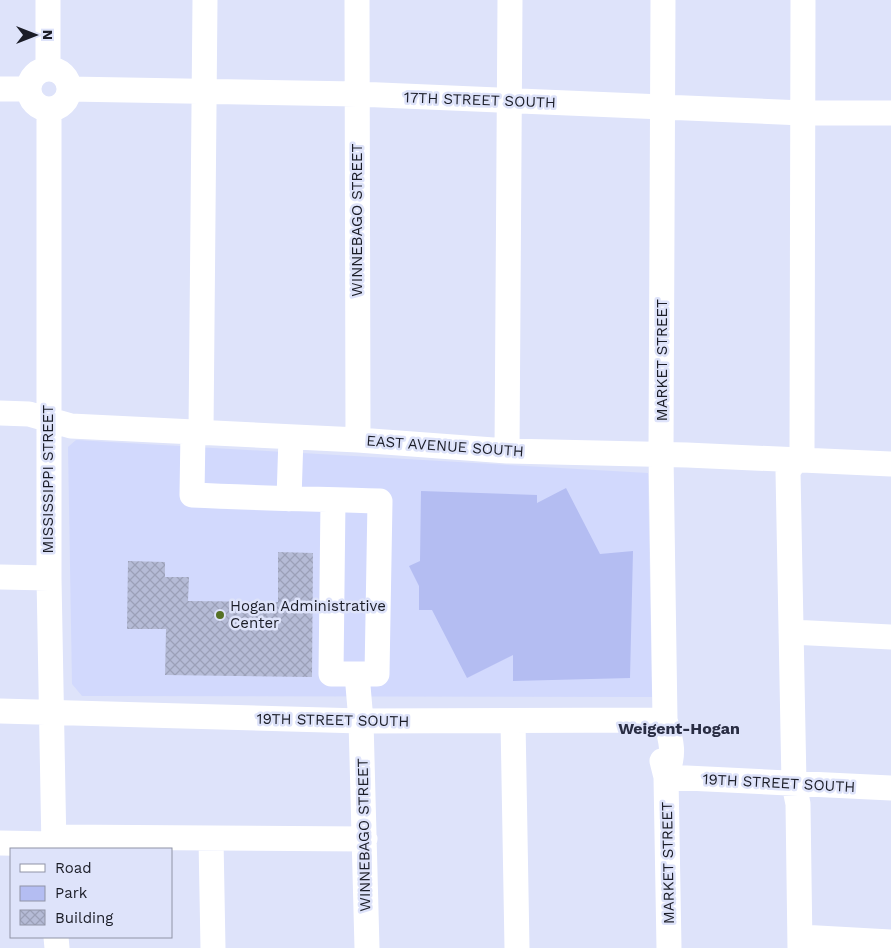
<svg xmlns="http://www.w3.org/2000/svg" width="891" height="948" viewBox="0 0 891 948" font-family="'Work Sans',sans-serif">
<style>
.built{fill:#d2d9fd}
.park{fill:#b4bdf2}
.building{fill:url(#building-cross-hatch)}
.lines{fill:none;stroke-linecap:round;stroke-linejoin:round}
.minor{stroke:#fff;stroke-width:25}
.poi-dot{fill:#567124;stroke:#dee3fa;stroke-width:2}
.labels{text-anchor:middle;stroke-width:5;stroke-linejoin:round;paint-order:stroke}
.street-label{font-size:15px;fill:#1b1d27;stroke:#dee3fa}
.poi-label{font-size:15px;fill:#1b1d27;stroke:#dee3fa;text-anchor:start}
.neighbourhood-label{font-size:16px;font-weight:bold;fill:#292d43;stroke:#dee3fa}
</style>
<defs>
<pattern id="building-cross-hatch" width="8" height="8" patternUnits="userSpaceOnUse" patternTransform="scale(1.25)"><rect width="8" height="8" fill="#b5bbd6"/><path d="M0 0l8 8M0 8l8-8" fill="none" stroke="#9ba0b8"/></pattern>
</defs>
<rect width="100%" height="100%" fill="#dee3fa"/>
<path class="built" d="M 76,440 L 648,473 L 652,697 L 82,696 L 72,684 L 68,447 Z"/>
<path class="park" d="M 566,488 L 600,554 L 633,551 L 630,678 L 513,681 L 513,655 L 467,678 L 432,610 L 419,610 L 419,586 L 409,566 L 420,561 L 421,491 L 537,495 L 537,503 Z"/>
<path class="building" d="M 278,552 L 313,553 L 312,677 L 165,675 L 166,629 L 127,629 L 128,561 L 165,562 L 165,577 L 189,577 L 188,601 L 278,602 Z"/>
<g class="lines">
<path class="minor" d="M 357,0 L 358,440
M 663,0 L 661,454 L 665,720 C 672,742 675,754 666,777
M 48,69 L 48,0
M29 89a20 20 0 1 1 40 0a20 20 0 1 1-40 0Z
M 0,89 L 29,89
M 69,89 L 357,94 L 803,113 L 891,113
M 49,109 L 49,578 L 54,849
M 0,413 L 29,414 L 71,426 L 358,440 L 507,451 L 687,455 L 891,464
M 193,431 L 192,495 C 254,498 317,499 380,501 L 377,674 L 331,674 L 333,500
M 201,432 L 205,0
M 507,451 L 510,0
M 289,499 L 291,437
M 0,577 L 49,578
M 791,632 L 891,637
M 357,674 L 361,721 L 367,948
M 0,711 L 361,721 L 665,720
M 513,721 L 517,948
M 662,761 L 666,777 L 669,948
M 666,777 L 891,788
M 54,837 L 365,839
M 211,839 L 213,948
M 0,843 L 54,844
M 56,937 L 57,948
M 800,937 L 891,942
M 800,948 L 798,804 L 794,784 L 788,471 L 802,451 L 803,0"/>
</g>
<circle class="poi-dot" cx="220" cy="615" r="5"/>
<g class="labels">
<g class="street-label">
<text transform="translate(480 100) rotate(2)" y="5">17TH STREET SOUTH</text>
<text transform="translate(357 220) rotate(-90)" y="5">WINNEBAGO STREET</text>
<text transform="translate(662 360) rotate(-90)" y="5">MARKET STREET</text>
<text transform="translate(445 446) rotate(4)" y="5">EAST AVENUE SOUTH</text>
<text transform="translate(48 479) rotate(-90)" y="5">MISSISSIPPI STREET</text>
<text transform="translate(333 720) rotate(1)" y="5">19TH STREET SOUTH</text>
<text transform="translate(779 783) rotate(3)" y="5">19TH STREET SOUTH</text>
<text transform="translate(364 835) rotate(-91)" y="5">WINNEBAGO STREET</text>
<text transform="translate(668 863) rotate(-91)" y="5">MARKET STREET</text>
</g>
<g class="poi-label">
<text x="230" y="611">Hogan Administrative<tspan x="230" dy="17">Center</tspan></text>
</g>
<g class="neighbourhood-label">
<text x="679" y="734">Weigent-Hogan</text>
</g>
</g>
<rect x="10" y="848" width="162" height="90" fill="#dee3fa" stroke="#9094a6"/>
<rect x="20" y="864" width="25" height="8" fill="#ffffff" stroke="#9094a6"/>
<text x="55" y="873" font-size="15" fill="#1b1d27">Road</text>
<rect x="20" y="886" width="25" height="15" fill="#b4bdf2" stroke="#9094a6"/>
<text x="55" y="898" font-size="15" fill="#1b1d27">Park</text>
<rect x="20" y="910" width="25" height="15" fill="url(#building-cross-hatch)" stroke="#9094a6"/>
<text x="55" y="923" font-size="15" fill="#1b1d27">Building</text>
<g transform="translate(35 35) rotate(90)" stroke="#dee3fa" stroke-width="4" paint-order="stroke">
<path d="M0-4L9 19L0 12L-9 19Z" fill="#1b1d27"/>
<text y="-8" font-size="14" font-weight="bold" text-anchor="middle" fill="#1b1d27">N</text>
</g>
</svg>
